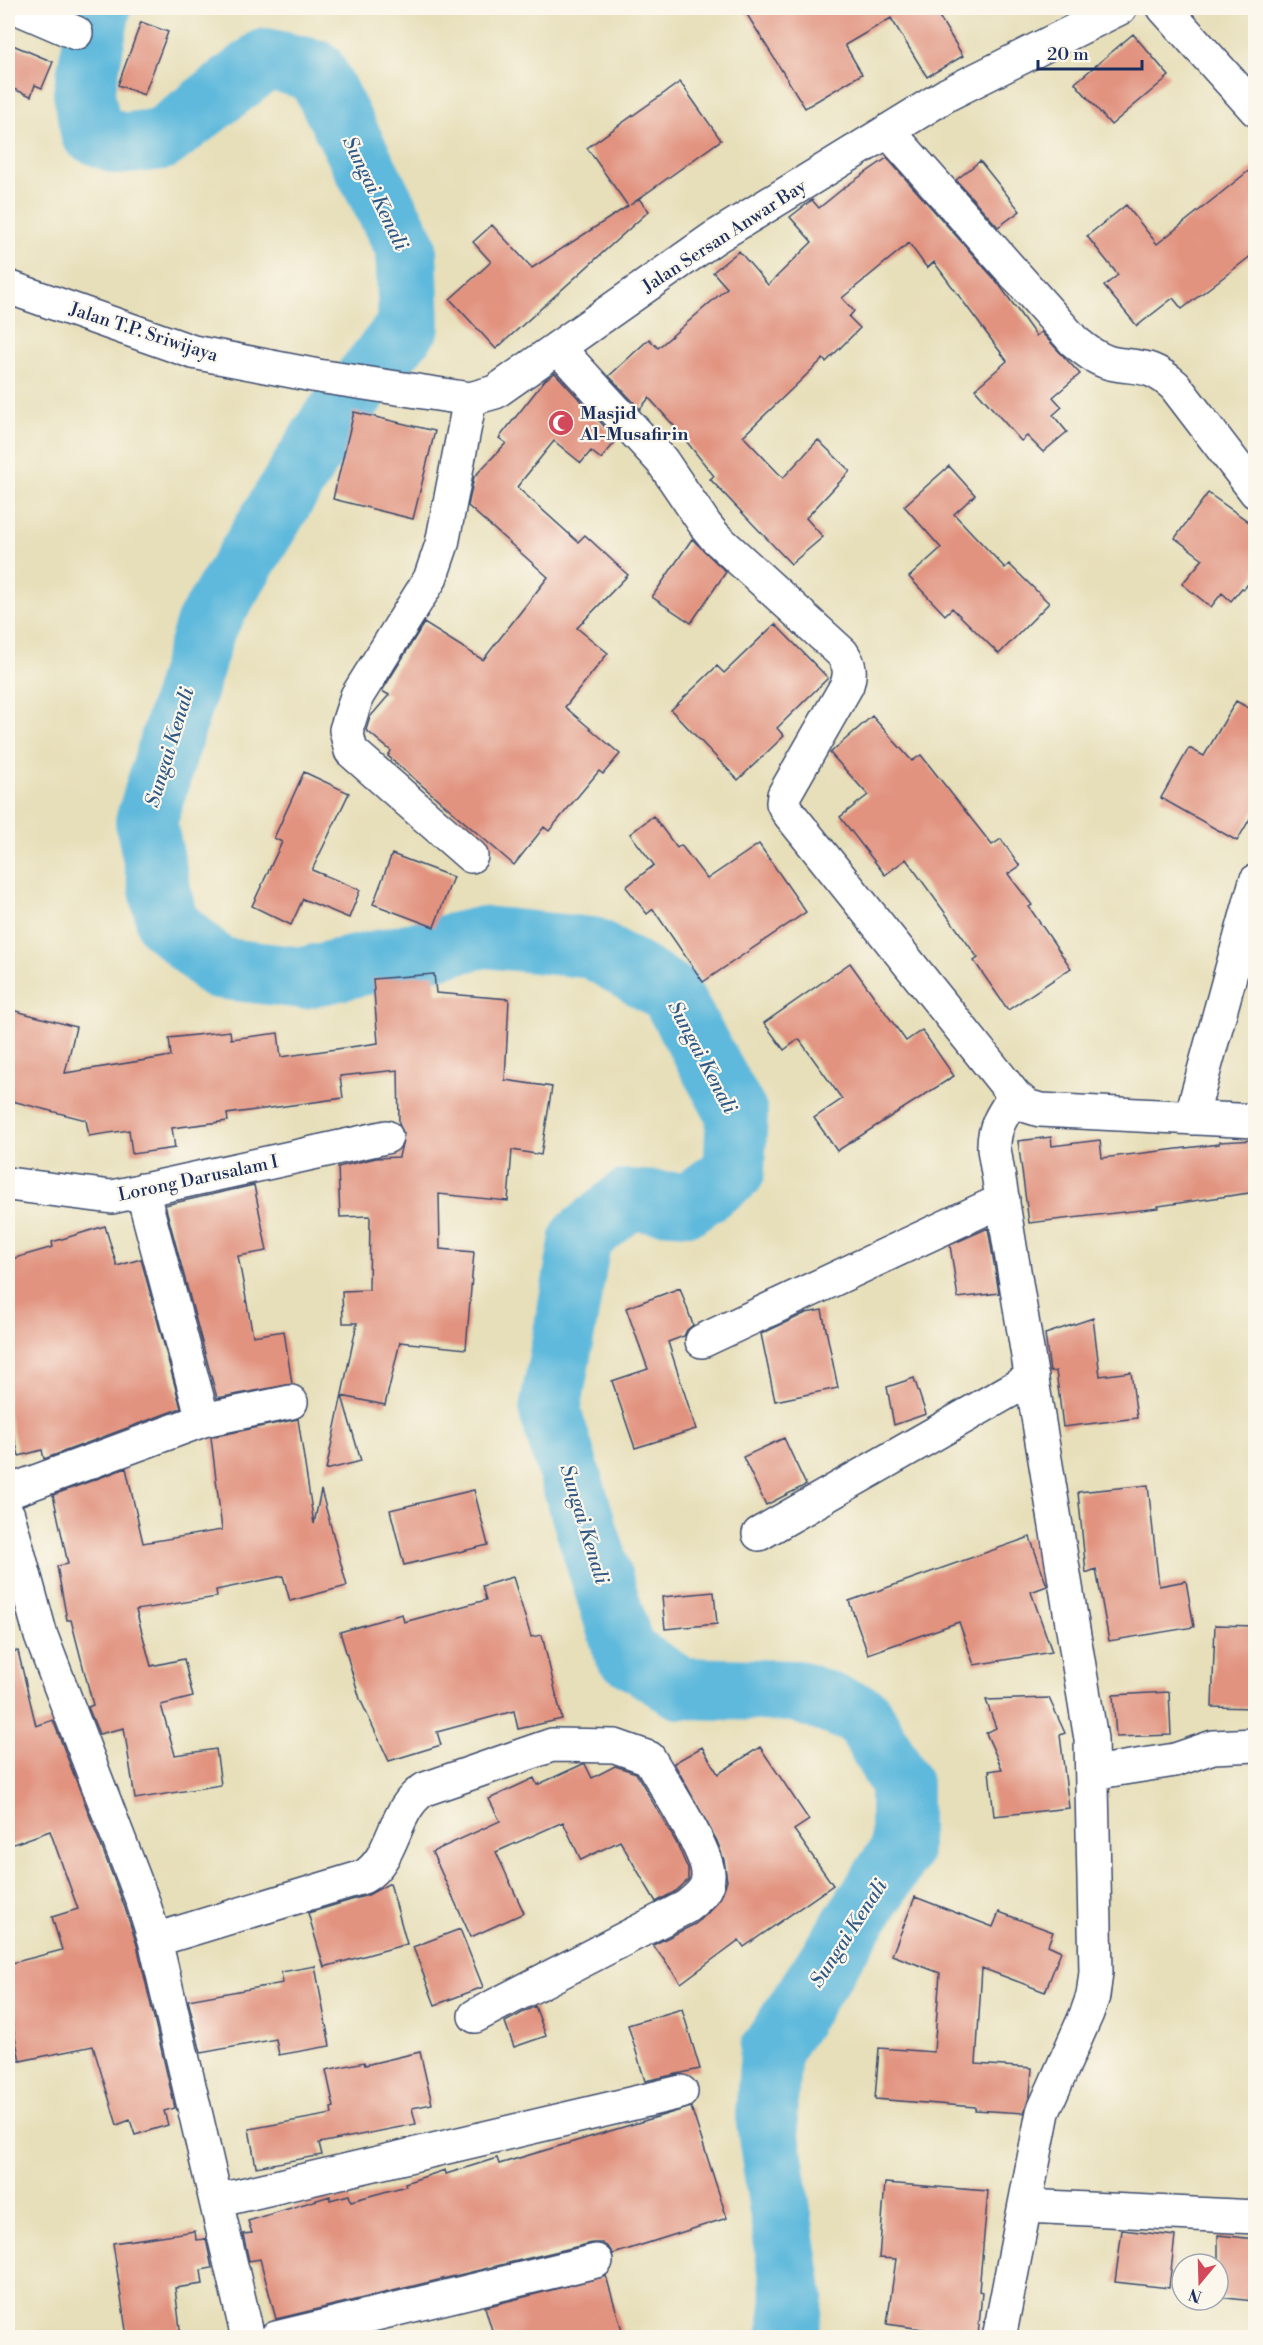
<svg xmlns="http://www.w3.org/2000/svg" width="1263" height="2345" viewBox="0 0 1263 2345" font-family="'Libre Bodoni',serif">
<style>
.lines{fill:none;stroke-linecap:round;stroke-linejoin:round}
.river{stroke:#5eb9dc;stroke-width:62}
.building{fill:#e1937f}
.minor-casing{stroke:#3a496c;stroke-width:36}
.secondary-casing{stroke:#3a496c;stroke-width:36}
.minor{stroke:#fff;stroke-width:33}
.secondary{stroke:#fff;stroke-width:33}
.labels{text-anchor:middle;stroke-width:4.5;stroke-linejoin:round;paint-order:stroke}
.street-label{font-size:18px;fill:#1b2f5e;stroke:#fbf7ec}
.poi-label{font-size:18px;font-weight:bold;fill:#1b2f5e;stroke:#fbf7ec;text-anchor:start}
.water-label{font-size:20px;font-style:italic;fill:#2f5884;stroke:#fbf7ec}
</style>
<rect width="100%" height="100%" fill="#fbf7ec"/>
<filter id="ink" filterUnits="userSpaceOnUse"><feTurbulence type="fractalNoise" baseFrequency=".0167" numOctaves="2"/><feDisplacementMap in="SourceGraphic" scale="12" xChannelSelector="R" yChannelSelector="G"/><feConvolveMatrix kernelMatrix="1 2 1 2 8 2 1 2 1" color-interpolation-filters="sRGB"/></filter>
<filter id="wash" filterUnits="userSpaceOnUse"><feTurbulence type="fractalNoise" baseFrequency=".008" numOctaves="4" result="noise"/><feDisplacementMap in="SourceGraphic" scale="24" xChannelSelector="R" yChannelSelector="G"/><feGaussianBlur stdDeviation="1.35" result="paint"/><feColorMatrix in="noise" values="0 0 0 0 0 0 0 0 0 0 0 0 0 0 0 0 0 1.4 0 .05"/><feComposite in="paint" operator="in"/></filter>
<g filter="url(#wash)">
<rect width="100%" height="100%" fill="#e7dfba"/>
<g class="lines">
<path class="river" d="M 100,8 L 84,93 L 91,132 L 120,144 L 162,139 L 266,59 L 315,70 L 406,247 L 409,325 L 329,424 L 206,625 L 146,822 L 167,923 L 218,968 L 303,978 L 484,937 L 593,948 L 670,993 L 737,1114 L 734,1172 L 689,1204 L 627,1200 L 581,1238 L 550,1411 L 625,1653 L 680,1688 L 796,1691 L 863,1716 L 901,1784 L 901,1850 L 771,2050 L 766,2116 L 793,2298 L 788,2338"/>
</g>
<g id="blocks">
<path class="building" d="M 743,8 L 934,8 L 963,56 L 927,77 L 891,18 L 845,45 L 862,74 L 805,108 Z
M 141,22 L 168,32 L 144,95 L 118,85 Z
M 1133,34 L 1169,76 L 1111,125 L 1075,83 Z
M 8,43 L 53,62 L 42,88 L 35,85 L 31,96 L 8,87 Z
M 680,82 L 721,140 L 630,205 L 639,199 L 649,211 L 496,349 L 450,299 L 491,262 L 473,242 L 492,225 L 532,268 L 628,206 L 587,148 Z
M 887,158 L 998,283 L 1036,336 L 1041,332 L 1080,374 L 1053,397 L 1062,407 L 1053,415 L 1067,432 L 1043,452 L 1027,436 L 1021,441 L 975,389 L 1007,361 L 934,262 L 927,268 L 909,243 L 842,298 L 854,311 L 849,317 L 860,328 L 826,362 L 823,359 L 743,436 L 783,478 L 818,440 L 850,471 L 806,518 L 823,537 L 791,564 L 710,479 L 714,476 L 675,427 L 649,398 L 640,409 L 609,376 L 649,339 L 658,348 L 727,288 L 713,272 L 739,251 L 768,285 L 812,242 L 790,217 L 812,200 L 819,208 L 845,187 Z
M 980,161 L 1020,211 L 998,227 L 956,180 Z
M 1256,165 L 1256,252 L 1182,309 L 1173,298 L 1137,326 L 1104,286 L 1118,275 L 1087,236 L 1126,205 L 1157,244 Z
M 555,373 L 617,440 L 601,459 L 591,451 L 581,463 L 554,441 L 517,487 L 578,542 L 585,535 L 628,575 L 577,628 L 608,653 L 565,707 L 620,754 L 603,774 L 599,771 L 549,831 L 544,827 L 514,865 L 388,756 L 391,751 L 366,730 L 370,717 L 389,695 L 382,691 L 424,623 L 483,660 L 548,577 L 468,506 L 474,477 L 506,443 L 499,438 L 545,380 Z
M 354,412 L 435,431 L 413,519 L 333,499 Z
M 949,466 L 975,495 L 954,514 L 1005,568 L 1009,564 L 1049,603 L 999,654 L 952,608 L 945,615 L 909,577 L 941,548 L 904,506 Z
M 1208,493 L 1256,527 L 1256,574 L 1244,589 L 1242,588 L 1231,601 L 1222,593 L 1211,607 L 1182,584 L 1203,559 L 1175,538 Z
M 692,539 L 726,572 L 691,623 L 652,597 Z
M 775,624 L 828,678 L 777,728 L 784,736 L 738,780 L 671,710 L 717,666 L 724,673 Z
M 1236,701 L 1256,712 L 1256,808 L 1237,841 L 1161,798 L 1189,748 L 1204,756 Z
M 872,716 L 912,761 L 921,755 L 992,845 L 1001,839 L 1020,866 L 1008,874 L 1032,905 L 1029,907 L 1071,968 L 1008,1010 L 974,961 L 978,958 L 906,859 L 885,875 L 840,817 L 868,795 L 830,753 Z
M 304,772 L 349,793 L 312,870 L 360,890 L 349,918 L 303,899 L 291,925 L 252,906 L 282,842 L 274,838 Z
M 653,816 L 677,848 L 681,845 L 707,879 L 759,844 L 806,912 L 703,982 L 653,909 L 647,914 L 626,887 L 654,865 L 630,834 Z
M 392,854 L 453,877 L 434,927 L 373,904 Z
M 850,963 L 906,1041 L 922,1030 L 954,1076 L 837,1151 L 814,1118 L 842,1099 L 799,1039 L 784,1050 L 764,1023 Z
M 434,974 L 436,993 L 509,999 L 505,1080 L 552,1087 L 541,1155 L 512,1150 L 508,1201 L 439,1194 L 440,1249 L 474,1252 L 466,1349 L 400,1342 L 385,1405 L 342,1396 L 361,1461 L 326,1470 L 357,1323 L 343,1323 L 342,1291 L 369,1290 L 370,1216 L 340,1217 L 338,1167 L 376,1158 L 399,1157 L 404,1134 L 399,1124 L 398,1070 L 340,1076 L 343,1098 L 227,1114 L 228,1121 L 172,1128 L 175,1148 L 132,1154 L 129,1130 L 89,1136 L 86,1120 L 8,1100 L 8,1009 L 76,1027 L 65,1073 L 171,1056 L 169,1038 L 230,1031 L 231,1039 L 278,1033 L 281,1057 L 378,1043 L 373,979 Z
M 1051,1137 L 1052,1146 L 1100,1140 L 1102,1158 L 1219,1144 L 1219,1142 L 1256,1140 L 1256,1192 L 1158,1206 L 1159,1208 L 1029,1223 L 1018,1141 Z
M 254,1185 L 267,1251 L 238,1256 L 253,1336 L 284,1331 L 292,1384 L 217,1398 L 165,1205 Z
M 105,1226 L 117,1266 L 141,1259 L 181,1408 L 44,1459 L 42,1450 L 19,1456 L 8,1414 L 8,1260 L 53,1247 L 52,1242 Z
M 988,1228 L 999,1293 L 958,1298 L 950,1245 Z
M 680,1288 L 693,1325 L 687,1330 L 684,1336 L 668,1342 L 696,1429 L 635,1448 L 612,1381 L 648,1369 L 626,1308 Z
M 822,1310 L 838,1388 L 775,1401 L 761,1334 L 806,1313 Z
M 1093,1318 L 1100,1376 L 1131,1372 L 1137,1418 L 1063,1427 L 1056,1371 L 1050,1372 L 1045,1334 Z
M 914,1378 L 926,1414 L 894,1425 L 887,1387 Z
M 298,1419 L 314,1524 L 321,1490 L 347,1586 L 290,1601 L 283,1576 L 216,1590 L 217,1597 L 136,1610 L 151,1666 L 184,1659 L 193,1697 L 161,1705 L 175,1755 L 216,1749 L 221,1785 L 135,1799 L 124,1728 L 99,1734 L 88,1707 L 93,1705 L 71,1620 L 67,1620 L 57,1566 L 68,1564 L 53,1495 L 126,1468 L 143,1543 L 222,1530 L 211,1437 Z
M 784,1438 L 806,1485 L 766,1505 L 743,1457 Z
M 1148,1485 L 1159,1586 L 1186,1581 L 1194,1627 L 1109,1641 L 1096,1569 L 1086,1573 L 1078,1492 Z
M 474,1490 L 488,1545 L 404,1565 L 390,1510 Z
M 1030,1537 L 1047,1586 L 1031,1592 L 1052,1652 L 974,1665 L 959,1622 L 868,1654 L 849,1601 Z
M 513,1577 L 531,1637 L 542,1635 L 562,1719 L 518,1729 L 514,1711 L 437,1732 L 441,1745 L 389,1761 L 360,1699 L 340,1632 L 402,1614 L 404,1622 L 486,1600 L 482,1586 Z
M 714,1592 L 717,1624 L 665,1629 L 662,1597 Z
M 1215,1625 L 1256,1626 L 1256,1708 L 1212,1707 Z
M 18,1651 L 36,1726 L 53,1720 L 125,1908 L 137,1945 L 175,2108 L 164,2111 L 168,2125 L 135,2135 L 130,2120 L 117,2125 L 93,2046 L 20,2061 L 8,2004 L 8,1964 L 62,1950 L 52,1917 L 78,1909 L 50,1831 L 8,1846 L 8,1652 Z
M 1169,1692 L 1171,1735 L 1116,1737 L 1113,1695 Z
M 1049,1698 L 1065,1733 L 1060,1735 L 1069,1808 L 994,1816 L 989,1771 L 1002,1769 L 986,1733 L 996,1728 L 986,1700 Z
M 702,1747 L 718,1774 L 760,1747 L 809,1820 L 794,1830 L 833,1885 L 744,1947 L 739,1940 L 681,1983 L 653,1945 L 695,1924 L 707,1914 L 721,1897 L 727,1881 L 724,1860 L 717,1841 L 674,1763 Z
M 583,1764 L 585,1764 L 592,1778 L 615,1766 L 636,1773 L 676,1842 L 688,1869 L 688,1880 L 676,1891 L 656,1902 L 620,1841 L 581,1860 L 563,1822 L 496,1852 L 524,1913 L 471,1937 L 432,1852 L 500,1821 L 489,1799 L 534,1778 L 537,1785 Z
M 390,1883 L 407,1944 L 324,1967 L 308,1913 L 368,1895 Z
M 915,1897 L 993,1927 L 999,1912 L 1053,1932 L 1048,1945 L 1061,1951 L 1045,1992 L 982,1968 L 976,2064 L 1032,2068 L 1030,2094 L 1024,2113 L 975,2110 L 975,2107 L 875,2099 L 879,2048 L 934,2052 L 940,1973 L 892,1955 Z
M 460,1929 L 483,1987 L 435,2005 L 413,1947 Z
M 315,1966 L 330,2046 L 279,2055 L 276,2039 L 201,2053 L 188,2000 L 283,1983 L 281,1972 Z
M 535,2006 L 546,2036 L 514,2047 L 505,2022 Z
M 682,2009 L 700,2069 L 645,2081 L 628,2025 Z
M 420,2052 L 432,2104 L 412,2108 L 416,2124 L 319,2143 L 322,2155 L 256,2167 L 249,2129 L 332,2114 L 331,2108 L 334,2107 L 326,2070 L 364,2062 L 365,2065 Z
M 691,2107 L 727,2218 L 613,2254 L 609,2248 L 602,2243 L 592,2243 L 276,2319 L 260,2259 L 249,2261 L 243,2234 L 252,2233 L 248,2221 L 330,2196 L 330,2200 L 349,2195 L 351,2201 L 406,2186 L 405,2183 L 445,2170 L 446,2174 L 497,2158 L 499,2164 Z
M 885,2183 L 988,2191 L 979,2291 L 982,2292 L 978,2337 L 936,2337 L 936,2331 L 887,2324 L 896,2259 L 879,2258 Z
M 1122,2230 L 1175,2236 L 1169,2288 L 1115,2282 Z
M 195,2231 L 196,2240 L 206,2239 L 212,2268 L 201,2270 L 203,2284 L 175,2288 L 181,2337 L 127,2337 L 113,2243 Z
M 1218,2235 L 1256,2239 L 1256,2278 L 1253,2301 L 1218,2297 Z
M 606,2276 L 624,2337 L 494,2337 L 485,2307 Z"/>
</g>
</g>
<g filter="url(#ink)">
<use href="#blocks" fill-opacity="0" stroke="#3a496c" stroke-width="1.5"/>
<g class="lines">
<g class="minor-casing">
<path id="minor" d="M 18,8 L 76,33
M 1164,8 L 1256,110
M 888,131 L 1074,341 C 1085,350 1096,359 1110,363 C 1140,369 1150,363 1175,386 L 1256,492
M 558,348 L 662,461 L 706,526 L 715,537 L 842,653 C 850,665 851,672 847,685 L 784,795 L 783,803 L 787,811 L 1015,1096 L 1027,1106 L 1040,1110 L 1256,1121
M 470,399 L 442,544 L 430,579 L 357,696 L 346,730 L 351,751 L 471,856
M 1191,1118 L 1256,881
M 8,1184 L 112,1197 L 386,1137
M 142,1190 L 203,1420
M 702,1341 L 1003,1200
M 8,1492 L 203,1420 L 291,1402
M 8,1515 L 41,1636 L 143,1902 L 155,1940 L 248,2338
M 759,1534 L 1032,1378
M 1092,1773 L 1175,1760 L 1213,1747 L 1256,1745
M 155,1940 L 363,1877 C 396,1858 392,1808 425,1789 L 552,1745 L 615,1746 L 649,1758 C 662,1781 708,1851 708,1874 C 709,1890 697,1898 686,1907 L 475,2016
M 216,2201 L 681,2092
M 1025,2206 L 1256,2217
M 276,2338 L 596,2261
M 999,2338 L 1043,2112 L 1087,2013 L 1093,1996 L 1096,1972 L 1091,1739 L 994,1149 C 993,1127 1003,1114 1015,1096"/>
</g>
<g class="secondary-casing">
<path id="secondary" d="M 8,287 L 193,352 L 318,376 L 470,399 L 495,392 L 714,238 L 948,94 L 1120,8"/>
</g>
<use href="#minor" class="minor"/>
<use href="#secondary" class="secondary"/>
</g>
</g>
<defs>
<g id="mosque-disc" transform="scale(1.35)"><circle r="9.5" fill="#d1495b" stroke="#fbf7ec"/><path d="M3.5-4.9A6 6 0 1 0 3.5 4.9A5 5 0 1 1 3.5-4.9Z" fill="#fff"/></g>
</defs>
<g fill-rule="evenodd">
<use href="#mosque-disc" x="561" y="423"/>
</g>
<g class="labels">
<g class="street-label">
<text transform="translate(724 236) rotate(-33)" y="6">Jalan Sersan Anwar Bay</text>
<text transform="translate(144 332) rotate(18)" y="6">Jalan T.P. Sriwijaya</text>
<text transform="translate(198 1178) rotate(-12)" y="6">Lorong Darusalam I</text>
</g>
<g class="poi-label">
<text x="580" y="419">Masjid<tspan x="580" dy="21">Al-Musafirin</tspan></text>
</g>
<g class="water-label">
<text transform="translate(376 193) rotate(64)" y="7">Sungai Kenali</text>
<text transform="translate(169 747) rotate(-73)" y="7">Sungai Kenali</text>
<text transform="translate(703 1057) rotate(62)" y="7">Sungai Kenali</text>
<text transform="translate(585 1524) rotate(73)" y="7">Sungai Kenali</text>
<text transform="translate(848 1933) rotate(-57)" y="7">Sungai Kenali</text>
</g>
</g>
<rect width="1263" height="2345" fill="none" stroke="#fbf7ec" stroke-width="30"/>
<g transform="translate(1200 2282) rotate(199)"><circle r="28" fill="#fbf7ec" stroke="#a1a7b3" stroke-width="1.5"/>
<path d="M0-4.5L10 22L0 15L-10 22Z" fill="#d1495b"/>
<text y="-9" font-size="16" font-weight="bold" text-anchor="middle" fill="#1b2f5e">N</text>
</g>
<path d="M1038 60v9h104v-9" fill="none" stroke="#1b2f5e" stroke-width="3"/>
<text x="1047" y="60" font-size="18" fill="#1b2f5e" stroke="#fbf7ec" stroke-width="4.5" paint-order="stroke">20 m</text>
</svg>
